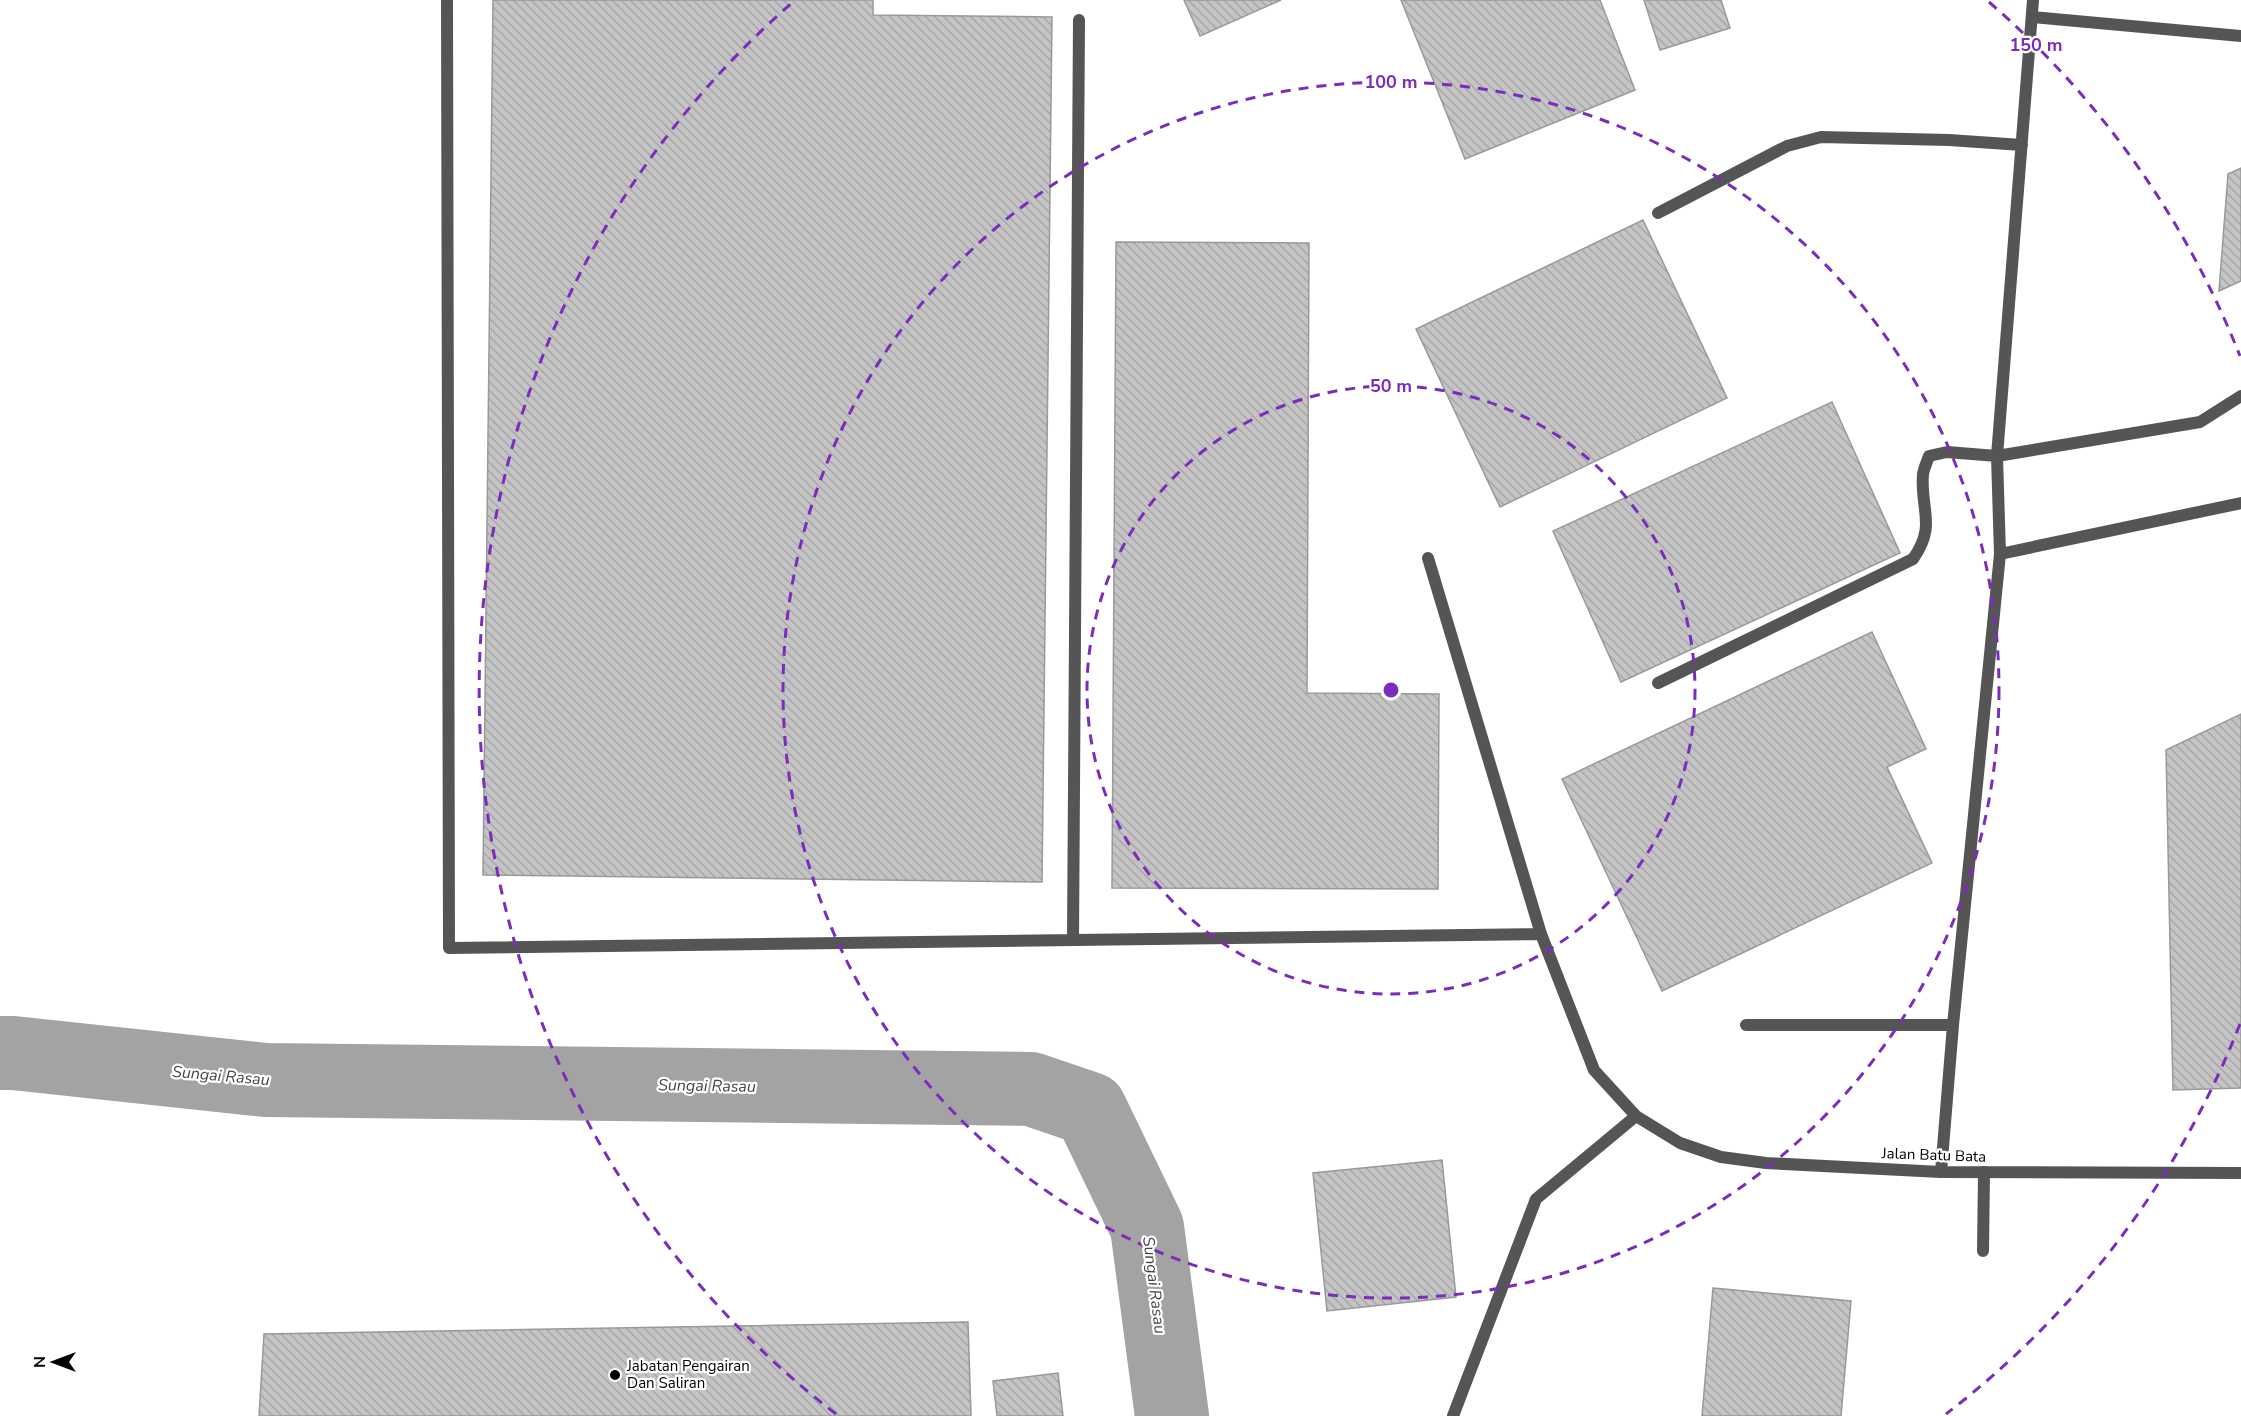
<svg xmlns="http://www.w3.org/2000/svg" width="2241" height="1416" viewBox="0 0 2241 1416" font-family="'Nunito Sans',sans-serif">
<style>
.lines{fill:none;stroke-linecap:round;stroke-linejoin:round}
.river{stroke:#a3a3a3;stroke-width:74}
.building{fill:url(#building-back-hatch);stroke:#999;stroke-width:1.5}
.service{stroke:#555;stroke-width:12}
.minor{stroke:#555;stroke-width:12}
.ring{fill:none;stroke:#7b2cbf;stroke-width:3;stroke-dasharray:10 8}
.poi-dot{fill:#000;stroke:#fff;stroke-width:2}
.labels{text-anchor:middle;stroke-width:4.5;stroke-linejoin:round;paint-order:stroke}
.street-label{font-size:15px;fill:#000;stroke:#fff}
.poi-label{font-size:15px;fill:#000;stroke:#fff;text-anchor:start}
.water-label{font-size:16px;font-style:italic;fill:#444;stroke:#fff}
.centre{fill:#7b2cbf;stroke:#fff;stroke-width:3}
.ring-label{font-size:18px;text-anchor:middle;font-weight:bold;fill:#7b2cbf;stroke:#fff;stroke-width:4.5;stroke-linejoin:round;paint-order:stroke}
</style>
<defs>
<pattern id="building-back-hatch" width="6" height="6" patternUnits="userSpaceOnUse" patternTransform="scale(1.5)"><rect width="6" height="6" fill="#c4c4c4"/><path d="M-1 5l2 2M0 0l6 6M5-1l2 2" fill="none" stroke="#a7a7a7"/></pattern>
</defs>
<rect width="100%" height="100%" fill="#fff"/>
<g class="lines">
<path class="river" d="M 0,1053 L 13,1053 L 266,1080 L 1031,1089 L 1090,1109 L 1147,1227 L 1172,1416"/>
</g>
<path class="building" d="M 493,0 L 873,0 L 873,15 L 1052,17 L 1042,882 L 483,875 Z
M 1184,0 L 1281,0 L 1200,36 Z
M 1401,0 L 1600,0 L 1635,90 L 1465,159 Z
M 1644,0 L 1721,0 L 1730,28 L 1660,50 Z
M 2241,168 L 2241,281 L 2219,291 L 2228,174 Z
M 1643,220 L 1727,398 L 1500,507 L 1416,329 Z
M 1116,242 L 1309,243 L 1307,693 L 1439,694 L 1438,889 L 1112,888 Z
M 1832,402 L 1900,553 L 1621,682 L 1553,531 Z
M 1872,632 L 1926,749 L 1887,767 L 1932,863 L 1662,991 L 1562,779 Z
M 2241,714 L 2241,1088 L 2173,1090 L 2166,750 Z
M 1442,1160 L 1456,1297 L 1327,1311 L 1313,1173 Z
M 1713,1288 L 1851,1301 L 1841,1416 L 1702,1416 Z
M 968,1322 L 971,1416 L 259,1416 L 264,1334 Z
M 1058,1373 L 1063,1416 L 997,1416 L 993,1381 Z"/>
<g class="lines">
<path class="service" d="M 447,0 L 449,948 L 1541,934
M 2032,17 L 2241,36
M 1658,213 L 1787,146 L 1821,137 L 1949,140 L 2022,145
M 2000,554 L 2241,503
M 1428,558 L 1541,934 L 1594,1070 L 1636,1116 L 1536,1199 L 1453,1416
M 1658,683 L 1913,559 C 1937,525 1920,510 1923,474 C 1924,468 1927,462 1929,456 L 1947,452 L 1997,456 L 2200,422 L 2241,396
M 1073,940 L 1079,20
M 1746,1025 L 1953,1025
M 1941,1172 L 1953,1025 L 2000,554 L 1997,456 L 2033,0
M 1983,1251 L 1984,1172"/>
<path class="minor" d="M 1636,1116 L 1680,1143 L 1721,1157 L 1766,1163 L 1941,1172 L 2241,1173"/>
</g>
<g class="ring">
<circle cx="1391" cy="690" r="304"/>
<circle cx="1391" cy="690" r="608"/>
<path d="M2240 1024A912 912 0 0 1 1946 1414M836 1414A912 912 0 0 1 793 2M1989 2A912 912 0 0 1 2240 356"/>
</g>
<circle class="poi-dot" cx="615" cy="1375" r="6"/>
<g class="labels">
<g class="street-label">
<text transform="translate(1934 1155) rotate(2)" y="5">Jalan Batu Bata</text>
</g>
<g class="poi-label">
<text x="627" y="1371">Jabatan Pengairan<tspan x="627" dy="17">Dan Saliran</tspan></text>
</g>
<g class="water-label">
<text transform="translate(221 1075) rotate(5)" y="6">Sungai Rasau</text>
<text transform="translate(707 1085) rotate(1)" y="6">Sungai Rasau</text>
<text transform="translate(1155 1285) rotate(83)" y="6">Sungai Rasau</text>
</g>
</g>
<circle cx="1391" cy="690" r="9" class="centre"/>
<g class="ring-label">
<text x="2036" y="51">150 m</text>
<text x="1391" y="88">100 m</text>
<text x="1391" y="392">50 m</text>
</g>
<g transform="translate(54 1362) rotate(270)" stroke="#ffffff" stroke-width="4.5" paint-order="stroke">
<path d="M0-4.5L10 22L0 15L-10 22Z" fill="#000000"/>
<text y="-9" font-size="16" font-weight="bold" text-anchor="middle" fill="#000000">N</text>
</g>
</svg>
